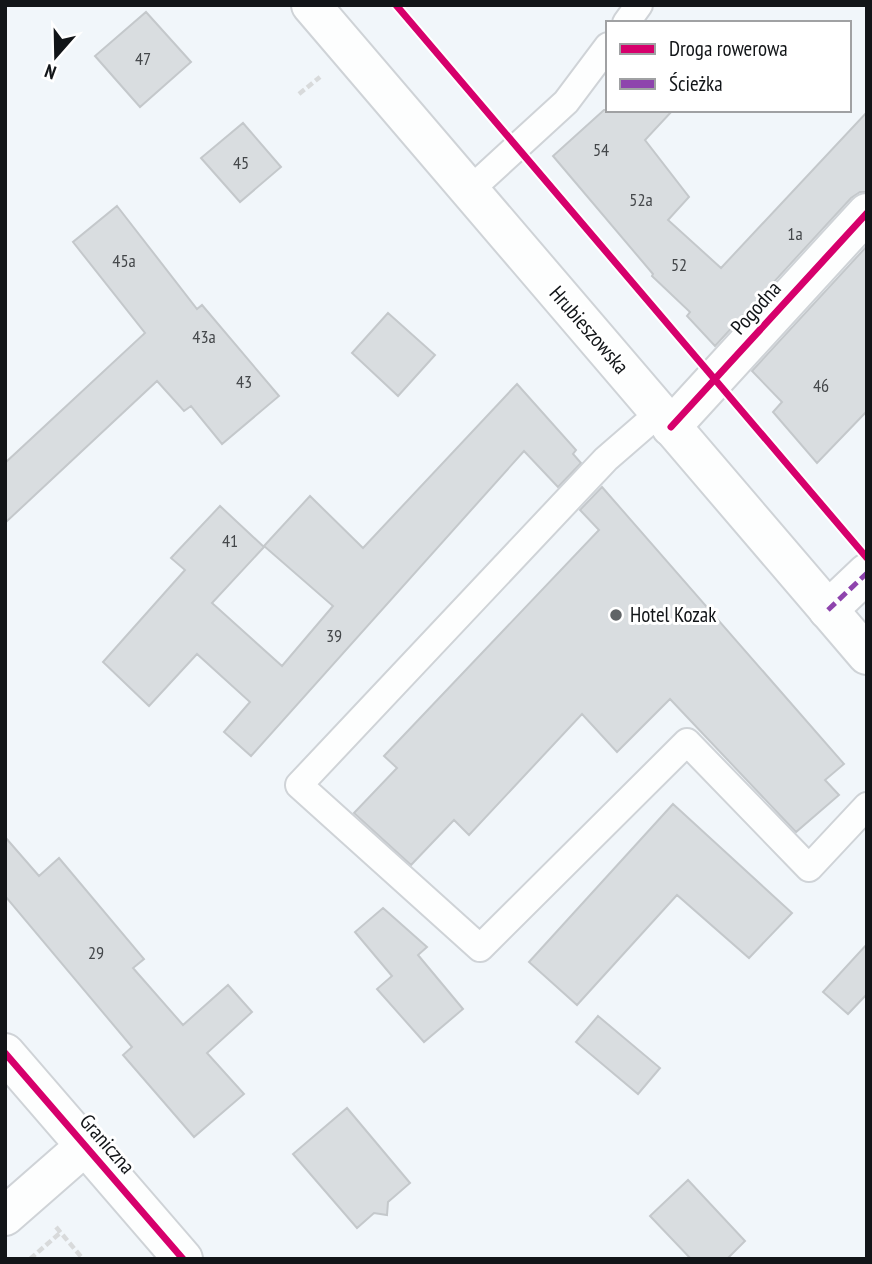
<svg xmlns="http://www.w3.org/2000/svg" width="872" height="1264" viewBox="0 0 872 1264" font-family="'PT Sans Narrow',sans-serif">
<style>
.building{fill:#d9dde0;stroke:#c4c8cb;stroke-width:2}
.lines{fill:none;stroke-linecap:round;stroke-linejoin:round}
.service-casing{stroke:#cfd3d7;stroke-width:30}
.minor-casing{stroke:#cfd3d7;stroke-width:42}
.secondary-casing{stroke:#cfd3d7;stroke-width:42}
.path{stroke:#d8dadb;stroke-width:4.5;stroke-dasharray:7 3.5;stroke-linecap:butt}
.service{stroke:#fdfefe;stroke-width:26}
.minor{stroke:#fdfefe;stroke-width:38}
.secondary{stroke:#fdfefe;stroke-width:38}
.quiet{stroke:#8e44ad;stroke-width:5;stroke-dasharray:10 5;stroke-linecap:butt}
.cycleway-casing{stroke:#fff;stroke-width:11}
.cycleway{stroke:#d6006c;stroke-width:7}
.poi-dot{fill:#606467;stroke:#fff;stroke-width:2.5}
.labels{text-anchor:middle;stroke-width:6;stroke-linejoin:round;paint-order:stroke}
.number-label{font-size:18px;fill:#44474a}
.street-label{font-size:21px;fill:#121518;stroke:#fff}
.poi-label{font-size:21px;fill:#121518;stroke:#fff;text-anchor:start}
</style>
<rect width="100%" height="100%" fill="#f1f6fa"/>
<path class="building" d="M 146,12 L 191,62 L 140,107 L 95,56 Z
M 604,110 L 673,110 L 645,140 L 689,197 L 668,220 L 721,268 L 867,112 L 867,192 L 860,192 L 851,198 L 715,346 L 687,316 L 690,312 L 652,276 L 653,274 L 553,156 Z
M 243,123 L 281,167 L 240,202 L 201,158 Z
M 117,206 L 197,309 L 202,305 L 279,396 L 222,444 L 191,406 L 184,411 L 157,381 L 5,523 L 5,463 L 145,333 L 73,242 Z
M 867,246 L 867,411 L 817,463 L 773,412 L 782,402 L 752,371 Z
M 388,313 L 435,355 L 398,396 L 352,353 Z
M 517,384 L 576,450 L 573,454 L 581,463 L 558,487 L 524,451 L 251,756 L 224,732 L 250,702 L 197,654 L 149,706 L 103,662 L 185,570 L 171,558 L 220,506 L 264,547 L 212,603 L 282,666 L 333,606 L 264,546 L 310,496 L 363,548 Z
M 602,487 L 844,764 L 825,780 L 839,795 L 796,832 L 670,699 L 617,752 L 582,714 L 469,835 L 454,820 L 411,865 L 354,813 L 397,768 L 384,756 L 599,530 L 580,510 Z
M 673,804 L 792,913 L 749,958 L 677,895 L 577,1005 L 529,962 Z
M 5,837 L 39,876 L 59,858 L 144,959 L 133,968 L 183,1025 L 228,985 L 252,1012 L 207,1053 L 244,1094 L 194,1137 L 123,1055 L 132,1047 L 5,896 Z
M 383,908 L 427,947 L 418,955 L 463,1009 L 424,1042 L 377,989 L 392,976 L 355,932 Z
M 867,944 L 867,994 L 848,1014 L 823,992 Z
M 598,1016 L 660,1068 L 638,1094 L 576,1042 Z
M 347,1108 L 410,1183 L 388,1202 L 387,1215 L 374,1213 L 357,1228 L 293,1154 Z
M 688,1180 L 745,1241 L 727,1259 L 691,1259 L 650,1216 Z"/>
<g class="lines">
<g class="service-casing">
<path id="service" d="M 626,23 L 639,5
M 469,191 L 566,102 L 608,46
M 659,413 L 606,459 L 299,785 L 480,948 L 687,742 L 809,868 L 867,806"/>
</g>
<g class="minor-casing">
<path id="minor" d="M 671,427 L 867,213
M 828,610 L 867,573
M 5,1053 L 183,1259
M 5,1216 L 85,1146"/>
</g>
<g class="secondary-casing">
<path id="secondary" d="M 311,5 L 867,655"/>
</g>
<path class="path" d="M 299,94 L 320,77
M 56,1227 L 83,1259
M 30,1259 L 60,1233"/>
<use href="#service" class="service"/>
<use href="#minor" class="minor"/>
<use href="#secondary" class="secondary"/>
<path class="quiet" d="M 828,610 L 867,573"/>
<g class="cycleway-casing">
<path id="cycleway" d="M 396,5 L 867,558
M 671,427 L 867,213
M 5,1053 L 183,1259"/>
</g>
<use href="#cycleway" class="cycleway"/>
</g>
<circle class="poi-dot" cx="616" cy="615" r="7"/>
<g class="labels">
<g class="number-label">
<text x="143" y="65">47</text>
<text x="601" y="156">54</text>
<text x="241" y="169">45</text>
<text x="641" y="206">52a</text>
<text x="795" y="240">1a</text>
<text x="124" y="267">45a</text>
<text x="679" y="271">52</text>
<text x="204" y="343">43a</text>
<text x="244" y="388">43</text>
<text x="821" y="392">46</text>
<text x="230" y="547">41</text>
<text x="334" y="642">39</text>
<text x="96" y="959">29</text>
</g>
<g class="street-label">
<text transform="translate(756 308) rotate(-48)" y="7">Pogodna</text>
<text transform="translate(589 330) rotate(49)" y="7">Hrubieszowska</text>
<text transform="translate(107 1144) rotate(49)" y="7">Graniczna</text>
</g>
<g class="poi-label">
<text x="630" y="622">Hotel Kozak</text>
</g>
</g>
<rect width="872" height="1264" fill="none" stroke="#121518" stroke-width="14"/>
<rect x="606" y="21" width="245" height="91" fill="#ffffff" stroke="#a0a1a3" stroke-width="2"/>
<rect x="620" y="44" width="35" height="10" fill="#d6006c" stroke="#a0a1a3" stroke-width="2"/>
<text x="669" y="56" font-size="21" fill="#121518">Droga rowerowa</text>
<rect x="620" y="79" width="35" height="10" fill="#8e44ad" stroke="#a0a1a3" stroke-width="2"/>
<text x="669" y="91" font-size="21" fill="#121518">Ścieżka</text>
<g transform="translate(56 56) rotate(200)" stroke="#ffffff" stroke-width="5" paint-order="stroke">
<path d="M0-5L12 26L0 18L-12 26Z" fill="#121518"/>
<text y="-10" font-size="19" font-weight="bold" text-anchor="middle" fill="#121518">N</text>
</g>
</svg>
